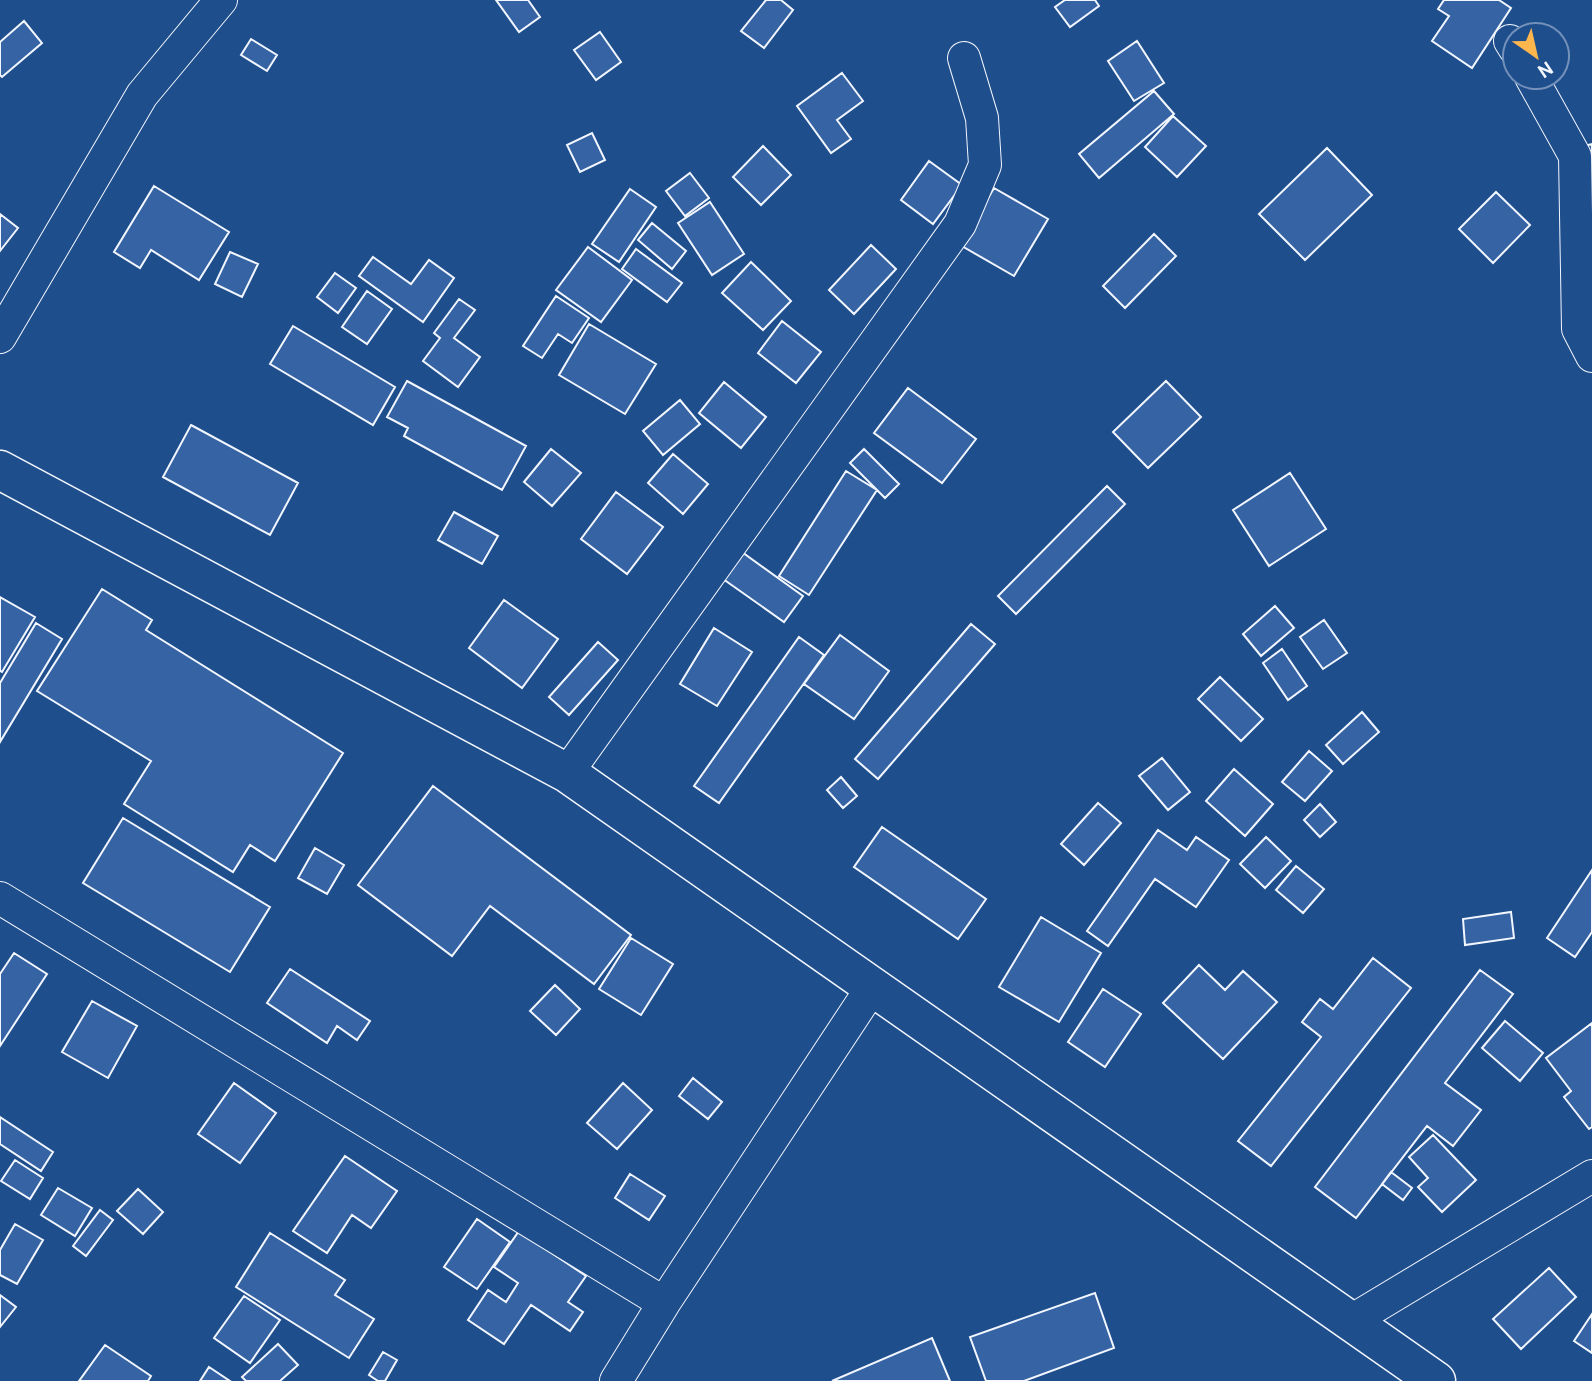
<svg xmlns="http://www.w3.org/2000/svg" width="1592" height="1381" viewBox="0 0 1592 1381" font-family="Cabin,sans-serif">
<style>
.building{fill:#3563a3;stroke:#f2f6ff;stroke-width:2}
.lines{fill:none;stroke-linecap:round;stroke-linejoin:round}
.minor-casing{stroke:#f2f6ff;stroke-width:34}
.secondary-casing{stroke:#f2f6ff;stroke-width:41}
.minor{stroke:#1f4e8c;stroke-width:32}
.secondary{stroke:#1f4e8c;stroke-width:38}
</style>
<rect width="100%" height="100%" fill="#1f4e8c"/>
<path class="building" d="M 496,0 L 528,0 L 540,17 L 519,32 Z
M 766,0 L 781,0 L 793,10 L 764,48 L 741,31 Z
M 1065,0 L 1095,0 L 1099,6 L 1070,27 L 1055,7 Z
M 1444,0 L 1499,0 L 1511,8 L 1472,68 L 1432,41 L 1449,16 L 1438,9 Z
M 24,21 L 42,43 L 2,77 L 0,75 L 0,42 Z
M 600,32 L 621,62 L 596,80 L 574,50 Z
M 251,39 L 277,55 L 267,71 L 241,55 Z
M 1137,41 L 1164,83 L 1134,101 L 1108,61 Z
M 842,73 L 863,101 L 837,120 L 851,139 L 831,153 L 797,106 Z
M 1154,91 L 1174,114 L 1099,178 L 1079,154 Z
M 1173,116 L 1206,146 L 1177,177 L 1145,147 Z
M 592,133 L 605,160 L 580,172 L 567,145 Z
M 1592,144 L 1592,181 L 1590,181 L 1584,146 Z
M 763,146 L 791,175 L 761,205 L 733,177 Z
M 1327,148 L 1372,195 L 1305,260 L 1259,214 Z
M 929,161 L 962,185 L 933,224 L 901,200 Z
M 690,173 L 709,198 L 685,216 L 666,191 Z
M 154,186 L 229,232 L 199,280 L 151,250 L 140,268 L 114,252 Z
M 994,188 L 1048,219 L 1014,276 L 960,245 Z
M 630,189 L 656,207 L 619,262 L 592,244 Z
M 1496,192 L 1530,225 L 1493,263 L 1459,229 Z
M 710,202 L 744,254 L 712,275 L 678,223 Z
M 0,214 L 18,228 L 0,251 Z
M 652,223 L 686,251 L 672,269 L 638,240 Z
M 1154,234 L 1176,256 L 1125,308 L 1103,286 Z
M 871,245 L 896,269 L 854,314 L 829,290 Z
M 588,247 L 632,280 L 601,322 L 556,290 Z
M 636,249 L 682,283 L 667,302 L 622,269 Z
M 230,252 L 258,264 L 242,297 L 215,284 Z
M 373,257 L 411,284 L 429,260 L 454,278 L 423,322 L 359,276 Z
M 751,262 L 791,301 L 763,330 L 722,293 Z
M 335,273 L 356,288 L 338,313 L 317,297 Z
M 367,291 L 392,309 L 367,344 L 342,327 Z
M 556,296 L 589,318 L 572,343 L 558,334 L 542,358 L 523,346 Z
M 459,299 L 475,310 L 454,338 L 480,357 L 458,387 L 423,361 L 440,338 L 434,333 Z
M 782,321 L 821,352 L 796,383 L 758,353 Z
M 589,324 L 656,364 L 625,414 L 559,375 Z
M 293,326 L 395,387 L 373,425 L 270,364 Z
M 407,381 L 526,446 L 502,490 L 404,436 L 408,428 L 387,417 Z
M 1166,381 L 1201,417 L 1148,468 L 1113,432 Z
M 724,382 L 766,417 L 741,448 L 699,413 Z
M 908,388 L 976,439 L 942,483 L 874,433 Z
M 680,400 L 700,424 L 663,455 L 643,431 Z
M 191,425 L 298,483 L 270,535 L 163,477 Z
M 551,449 L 581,473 L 552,506 L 524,482 Z
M 864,449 L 899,484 L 885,498 L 850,463 Z
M 673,454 L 708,484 L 683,514 L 648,483 Z
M 846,471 L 877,490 L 809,595 L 779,576 Z
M 1290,473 L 1326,529 L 1269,566 L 1233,510 Z
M 1107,486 L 1125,504 L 1016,614 L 998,596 Z
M 616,492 L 663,527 L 627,574 L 581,539 Z
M 454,512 L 498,536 L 482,564 L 438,540 Z
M 735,547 L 803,596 L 784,622 L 716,574 Z
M 102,589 L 152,620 L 146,630 L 343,753 L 275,861 L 250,845 L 233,872 L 124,804 L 151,761 L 37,691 Z
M 0,597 L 35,617 L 2,672 L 0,671 Z
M 504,600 L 558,639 L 522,688 L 469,648 Z
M 1275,606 L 1294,628 L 1261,656 L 1243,634 Z
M 1324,620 L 1347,653 L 1323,669 L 1300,637 Z
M 36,623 L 62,639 L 0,742 L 0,683 Z
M 971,624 L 995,644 L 878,779 L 855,759 Z
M 714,628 L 752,652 L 717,706 L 680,684 Z
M 840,635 L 889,671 L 854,719 L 804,684 Z
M 799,637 L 824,655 L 719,803 L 694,786 Z
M 598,642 L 618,660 L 569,715 L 549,697 Z
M 1282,649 L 1307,686 L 1288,700 L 1263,663 Z
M 1220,677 L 1263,719 L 1241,741 L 1198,699 Z
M 1362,712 L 1379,732 L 1343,764 L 1326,745 Z
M 1309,751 L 1332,771 L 1305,801 L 1282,782 Z
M 1162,758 L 1190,792 L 1168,810 L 1139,776 Z
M 1234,769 L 1273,804 L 1245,836 L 1206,801 Z
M 841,777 L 857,796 L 843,808 L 827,790 Z
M 433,786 L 631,935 L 594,984 L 490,906 L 452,956 L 358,885 Z
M 1098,803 L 1121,823 L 1084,865 L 1061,844 Z
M 1320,804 L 1336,822 L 1320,837 L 1304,820 Z
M 123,818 L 270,907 L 230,972 L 83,883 Z
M 882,827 L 986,899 L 958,939 L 854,867 Z
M 1158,830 L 1187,850 L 1196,837 L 1229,860 L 1196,907 L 1155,879 L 1108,946 L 1087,931 Z
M 1266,837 L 1291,861 L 1265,888 L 1240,864 Z
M 315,848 L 344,865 L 327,894 L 298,878 Z
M 1296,866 L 1324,889 L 1303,913 L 1276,890 Z
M 1592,870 L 1592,932 L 1575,957 L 1547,938 Z
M 1511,912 L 1514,938 L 1465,945 L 1463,919 Z
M 1041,917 L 1101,953 L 1059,1022 L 999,987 Z
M 631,938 L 673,964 L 641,1015 L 599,989 Z
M 14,953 L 47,974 L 0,1046 L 0,974 Z
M 1373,958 L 1411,988 L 1271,1166 L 1238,1141 L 1321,1037 L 1302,1022 L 1320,999 L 1333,1009 Z
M 1199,965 L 1225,990 L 1243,971 L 1277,1002 L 1223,1059 L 1163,1003 Z
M 290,969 L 370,1021 L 357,1040 L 337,1026 L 327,1043 L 267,1003 Z
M 1480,970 L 1513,994 L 1445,1083 L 1481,1110 L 1453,1146 L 1427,1126 L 1356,1218 L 1315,1187 Z
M 555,985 L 580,1009 L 556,1035 L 530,1011 Z
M 1103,989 L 1141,1014 L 1105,1067 L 1068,1042 Z
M 92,1001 L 137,1026 L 108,1078 L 62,1052 Z
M 1505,1021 L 1543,1053 L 1520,1081 L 1482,1048 Z
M 1592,1023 L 1592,1127 L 1589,1129 L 1564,1097 L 1571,1091 L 1546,1058 Z
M 693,1078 L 722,1102 L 708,1119 L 679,1096 Z
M 234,1083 L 276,1113 L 240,1163 L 198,1134 Z
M 623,1083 L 652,1110 L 617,1149 L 587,1123 Z
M 0,1117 L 53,1152 L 41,1171 L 0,1144 Z
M 1433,1135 L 1476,1180 L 1442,1212 L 1418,1187 L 1428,1178 L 1409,1157 Z
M 345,1156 L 397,1191 L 371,1228 L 352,1215 L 327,1253 L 293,1231 Z
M 15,1160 L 43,1178 L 30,1199 L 1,1181 Z
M 1391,1172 L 1412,1188 L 1403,1200 L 1382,1184 Z
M 630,1174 L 665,1196 L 649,1220 L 615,1198 Z
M 58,1188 L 92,1208 L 75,1236 L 41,1215 Z
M 138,1189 L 163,1212 L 143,1234 L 117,1211 Z
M 100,1210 L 113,1220 L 86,1256 L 73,1246 Z
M 477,1219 L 510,1242 L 477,1289 L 444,1267 Z
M 15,1224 L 43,1240 L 17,1284 L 0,1275 L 0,1250 Z
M 519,1231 L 586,1276 L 568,1302 L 583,1312 L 570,1331 L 531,1305 L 504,1344 L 468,1320 L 488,1290 L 506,1302 L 518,1283 L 494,1267 Z
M 270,1233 L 345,1280 L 335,1295 L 374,1319 L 349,1358 L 236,1287 Z
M 1549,1268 L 1576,1297 L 1521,1349 L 1493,1319 Z
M 1095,1293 L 1114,1348 L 1024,1381 L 986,1381 L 970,1337 Z
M 0,1295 L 16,1307 L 0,1327 Z
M 244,1296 L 280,1320 L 250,1363 L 214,1338 Z
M 1592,1314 L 1592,1353 L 1574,1341 Z
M 932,1338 L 950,1381 L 832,1381 Z
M 278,1344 L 298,1365 L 280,1381 L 246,1381 L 242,1377 Z
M 105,1345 L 151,1376 L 148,1381 L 79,1381 Z
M 383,1352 L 397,1360 L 385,1381 L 378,1381 L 369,1375 Z
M 209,1367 L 230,1381 L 200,1381 Z"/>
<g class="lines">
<g class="minor-casing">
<path id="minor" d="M 1510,41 L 1515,49
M 1531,77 L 1575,156 L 1578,329 L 1592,356
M 0,337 L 142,95 L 221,0
M 567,773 L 960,224 L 985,165 L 982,118 L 964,58
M 0,898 L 664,1303
M 1351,1321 L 1592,1176
M 616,1381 L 664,1303 L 873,986"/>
</g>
<g class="secondary-casing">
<path id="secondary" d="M 0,470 L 567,773 L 1436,1381"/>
</g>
<use href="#minor" class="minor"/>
<use href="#secondary" class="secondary"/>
</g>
<g transform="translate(1536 56) rotate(146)"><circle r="33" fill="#1f4e8c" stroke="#7391ba" stroke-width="2"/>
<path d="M0-5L12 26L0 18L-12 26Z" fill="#ffb74d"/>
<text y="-10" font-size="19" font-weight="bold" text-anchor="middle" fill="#f2f6ff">N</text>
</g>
</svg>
